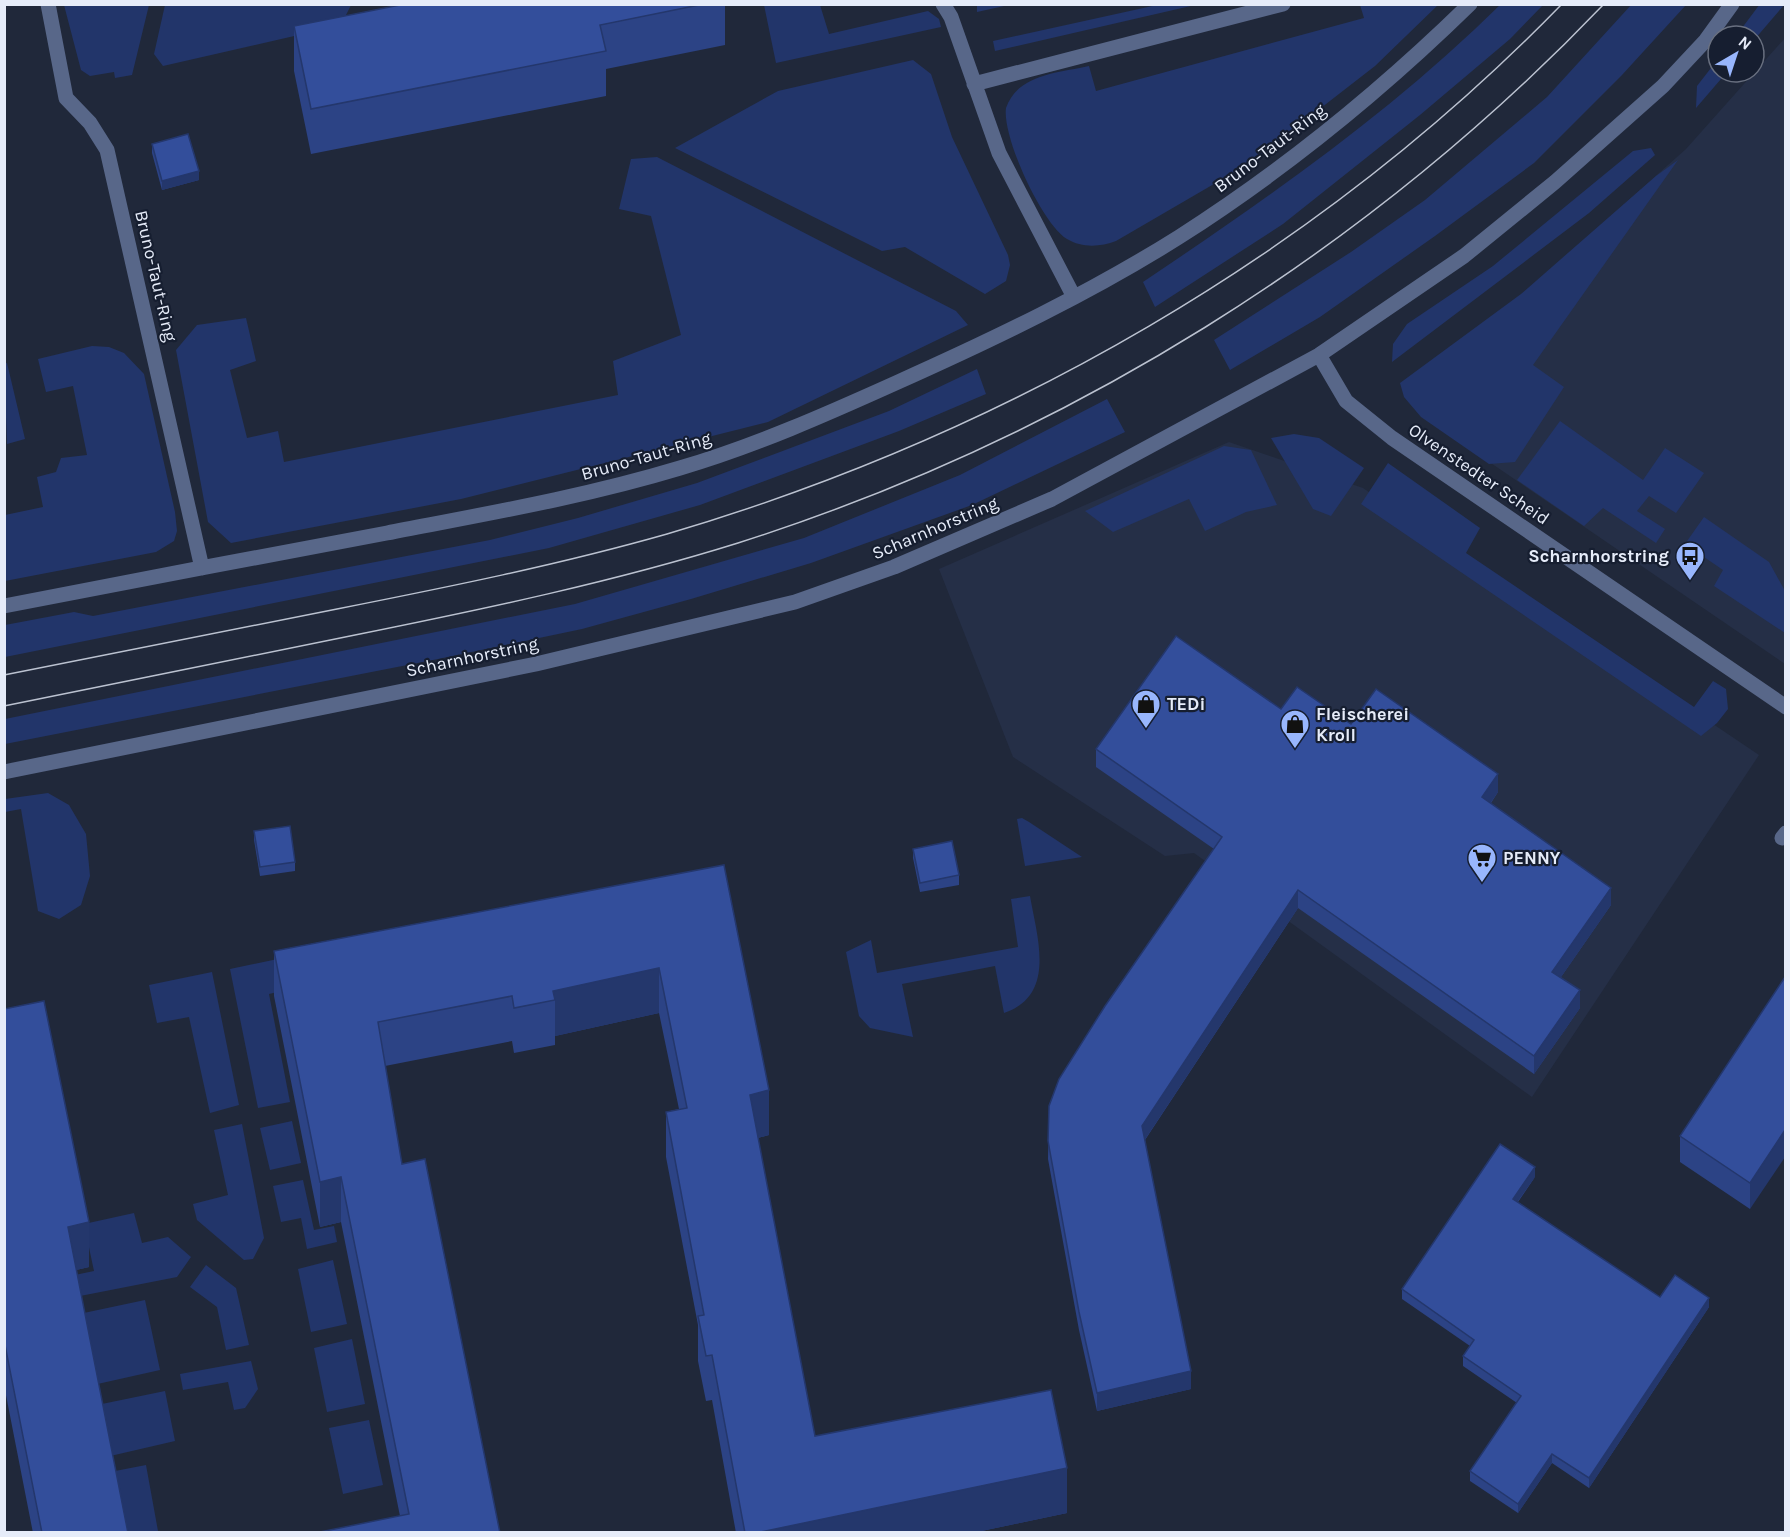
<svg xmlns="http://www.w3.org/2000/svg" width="1790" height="1537" viewBox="0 0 1790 1537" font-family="Karla,sans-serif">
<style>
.built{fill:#252f47}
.green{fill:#22356a}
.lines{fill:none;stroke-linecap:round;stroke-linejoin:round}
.minor{stroke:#586789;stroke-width:15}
.tram{stroke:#bbc2d0;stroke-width:1.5}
.wall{fill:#2c4385}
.shaded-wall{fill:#24376c}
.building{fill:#334e9b;stroke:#24376c;stroke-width:1.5}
.labels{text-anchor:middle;stroke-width:4.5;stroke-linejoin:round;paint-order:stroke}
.street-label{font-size:18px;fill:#e6ecf9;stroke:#161e30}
.poi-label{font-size:18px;font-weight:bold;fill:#e6ecf9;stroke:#161e30;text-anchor:start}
</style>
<rect width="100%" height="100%" fill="#20283a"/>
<path class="built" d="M 1785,38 L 1785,664 L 1422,416 L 1411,394 L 1686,149 Z
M 1229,442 L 1363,488 L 1759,755 L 1532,1097 L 1194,853 L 1165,856 L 1013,757 L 939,569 Z"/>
<path class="green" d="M 1501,4 L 1543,5 L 1510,39 L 1420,115 L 1283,224 L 1155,307 L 1143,282 C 1268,198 1393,111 1501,4 Z
M 1632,4 L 1686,5 L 1622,75 L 1534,163 L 1435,236 L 1320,317 L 1230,370 L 1214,340 L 1351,252 L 1425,200 L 1547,97 Z
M 1760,4 L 1784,5 L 1754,40 L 1754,36 L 1736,36 Z
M 64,5 L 149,5 L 132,75 L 115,78 L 114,72 L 90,76 L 81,70 Z
M 165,5 L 351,5 L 345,17 L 329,28 L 163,66 L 154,54 Z
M 764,5 L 820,5 L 829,34 L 928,11 L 939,19 L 941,27 L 776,63 Z
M 1157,5 L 1195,5 L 995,51 L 993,41 Z
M 1360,5 L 1438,5 L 1375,66 L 1250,163 L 1116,241 C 1100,247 1082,248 1067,239 C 1042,224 1002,137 1006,108 C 1018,74 1058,73 1089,66 L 1096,91 L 1364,18 Z
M 1718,59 L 1718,72 L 1727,72 L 1696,108 L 1697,86 Z
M 913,60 L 931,74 L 952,137 L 1008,255 L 1010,265 L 1006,281 L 985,294 L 905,247 L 882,251 L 675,148 L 778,91 Z
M 1651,148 L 1655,155 L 1589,213 L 1392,362 L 1393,344 L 1407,324 L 1493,266 L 1633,151 Z
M 657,157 L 956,311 L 968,325 L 768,422 L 461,499 L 231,543 L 208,522 L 176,350 L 197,325 L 246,318 L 256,361 L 230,370 L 247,438 L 278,431 L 284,462 L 618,395 L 613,361 L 681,335 L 651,216 L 619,209 L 631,159 Z
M 1678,160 L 1533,365 L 1564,387 L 1515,462 L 1489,464 L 1421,417 L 1404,397 L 1400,383 L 1521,294 L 1656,176 Z
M 92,346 L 109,347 L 124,353 L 144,374 L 175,512 L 177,531 L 174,541 L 156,552 L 5,581 L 5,515 L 43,507 L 37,477 L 56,472 L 61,458 L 87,455 L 73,386 L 46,392 L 38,359 Z
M 7,363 L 25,439 L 7,444 L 4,364 Z
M 977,369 L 986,394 L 899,431 L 700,505 L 549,548 L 5,657 L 5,625 L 74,612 L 93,616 L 490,540 L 578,518 L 697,483 L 889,411 Z
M 1107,399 L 1125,432 L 972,505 L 811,563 L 691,599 L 582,629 L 438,659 L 5,744 L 5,719 L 575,604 L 804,538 L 960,475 Z
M 1560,421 L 1643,480 L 1665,448 L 1704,473 L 1676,513 L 1649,496 L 1637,511 L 1665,529 L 1656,543 L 1603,508 L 1584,526 L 1517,480 Z
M 1294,434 L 1319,438 L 1364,468 L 1331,516 L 1313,509 L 1271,438 Z
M 1224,446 L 1251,450 L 1277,505 L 1246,512 L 1205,531 L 1189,499 L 1113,532 L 1085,511 Z
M 1388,463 L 1480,528 L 1466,553 L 1694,707 L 1713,681 L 1726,689 L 1728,709 L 1717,723 L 1701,736 L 1361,504 Z
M 1704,517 L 1769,562 L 1785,591 L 1785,633 L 1714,586 L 1723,570 L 1685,544 Z
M 48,793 L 69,805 L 86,834 L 90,876 L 81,905 L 59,919 L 38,911 L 21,809 L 5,812 L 5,799 Z
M 1022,818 L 1029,822 L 1082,857 L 1025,866 L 1017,819 Z
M 1030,896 C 1037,937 1057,995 1004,1013 L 995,966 L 902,984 L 913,1037 L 870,1028 L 859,1016 L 846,952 L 871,940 L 877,973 L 1018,947 L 1011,899 Z
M 292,956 L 298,987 L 269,994 L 290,1102 L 258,1108 L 230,969 Z
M 212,972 L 239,1105 L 210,1113 L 189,1017 L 157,1023 L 149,985 Z
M 292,1121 L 301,1163 L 270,1170 L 260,1128 Z
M 242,1124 L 264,1238 L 253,1259 L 244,1260 L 197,1220 L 193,1204 L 228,1195 L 214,1130 Z
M 303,1180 L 314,1230 L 334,1226 L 337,1242 L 307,1249 L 301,1218 L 281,1222 L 273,1186 Z
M 134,1213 L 142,1243 L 168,1237 L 191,1257 L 177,1277 L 75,1297 L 70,1276 L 94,1271 L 84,1224 Z
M 333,1260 L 347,1324 L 311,1332 L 298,1269 Z
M 206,1265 L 236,1288 L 249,1345 L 226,1350 L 217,1307 L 190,1287 Z
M 145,1300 L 160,1370 L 93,1385 L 79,1314 Z
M 352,1339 L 365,1404 L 327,1412 L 314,1348 Z
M 251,1361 L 258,1389 L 245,1408 L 234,1410 L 228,1382 L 183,1390 L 180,1374 Z
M 165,1391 L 175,1441 L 106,1457 L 97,1405 Z
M 369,1420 L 383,1485 L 343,1494 L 329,1428 Z
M 146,1465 L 158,1531 L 122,1532 L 110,1472 Z"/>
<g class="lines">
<path class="minor" d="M 48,4 L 66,98 L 90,123 L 107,150 L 202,568
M 943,4 L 951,17 L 999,153 L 1074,297
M 974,84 L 1283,4
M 1319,355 L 1346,401 L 1392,438 L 1786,707
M 4,606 C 132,581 259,557 387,533 C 485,514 584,497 680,468 C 755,446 827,414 898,382 C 994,339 1090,293 1179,237 C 1284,170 1381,91 1470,4
M 4,772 L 536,664 L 795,602 L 894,567 L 1052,499 L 1319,355 L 1464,256 L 1555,182 L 1663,86 L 1706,40 L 1732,4
M 1782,838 L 1786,833"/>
<path class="tram" d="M 4,675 C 115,653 226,631 337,609 C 448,587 558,565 667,534 C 1003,435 1317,256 1562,4
M 4,706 C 121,682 238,659 355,635 C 484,609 613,582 738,543 C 1065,439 1367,252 1604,4"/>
</g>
<path class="wall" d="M 405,4 L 725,4 L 725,45 L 606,69 L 606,96 L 311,154 L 294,71 L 294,26 Z
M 152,144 L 199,180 L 162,190 L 152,153 Z
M 1281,709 L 1498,792 L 1491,803 L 1611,905 L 1561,977 L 1580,1008 L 1534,1074 L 1298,908 L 1145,1140 L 1191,1389 L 1097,1411 L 1079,1330 L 1048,1159 L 1049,1106 L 1214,849 L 1096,767 L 1096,749 Z
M 254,831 L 295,862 L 295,871 L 260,876 L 254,840 Z
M 913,849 L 959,875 L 959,885 L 920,892 L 913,858 Z
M 724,865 L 769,1135 L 758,1138 L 815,1436 L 1067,1513 L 972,1533 L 736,1533 L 712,1400 L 706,1401 L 698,1361 L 698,1325 L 666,1157 L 666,1112 L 679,1109 L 659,1013 L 555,1036 L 555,1045 L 514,1053 L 512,1041 L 385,1066 L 402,1164 L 500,1533 L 400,1516 L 341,1222 L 320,1227 L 274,996 L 274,951 Z
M 1785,977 L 1750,1209 L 1680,1162 L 1680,1136 Z
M 4,1009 L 89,1267 L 76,1270 L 128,1533 L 33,1533 L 4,1385 Z
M 1535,1177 L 1518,1202 L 1660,1297 L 1709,1307 L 1589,1488 L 1552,1463 L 1518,1513 L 1470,1481 L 1470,1471 L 1517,1403 L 1463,1366 L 1463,1356 L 1470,1346 L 1402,1299 L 1402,1289 Z"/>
<path class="shaded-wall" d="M 977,4 L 1013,4 L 977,12 Z
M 199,171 L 199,180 L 162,190 L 162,181 Z
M 1498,774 L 1498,792 L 1482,815 L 1482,797 Z
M 1611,888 L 1611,905 L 1552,990 L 1552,972 Z
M 1298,890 L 1298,908 L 1142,1144 L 1142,1126 Z
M 659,968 L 659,1013 L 555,1036 L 555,1000 L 553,991 Z
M 1580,990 L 1580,1008 L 1534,1074 L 1534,1056 Z
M 769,1090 L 769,1135 L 750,1140 L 750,1095 Z
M 1785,1130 L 1785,1157 L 1750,1209 L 1750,1183 Z
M 1535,1167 L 1535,1177 L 1513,1208 L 1513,1199 Z
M 341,1177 L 341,1222 L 320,1227 L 320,1182 Z
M 89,1222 L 89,1267 L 68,1272 L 68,1227 Z
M 1709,1298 L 1709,1307 L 1589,1488 L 1589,1478 Z
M 1191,1371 L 1191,1389 L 1097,1411 L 1097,1393 Z
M 1552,1454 L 1552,1463 L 1518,1513 L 1518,1504 Z
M 1067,1468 L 1067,1513 L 972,1533 L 756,1533 Z"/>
<path class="building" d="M 405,4 L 704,4 L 600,25 L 606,51 L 311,109 L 294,26 Z
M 188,134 L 199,171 L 162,181 L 152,144 Z
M 1176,636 L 1281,709 L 1297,687 L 1351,724 L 1376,689 L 1498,774 L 1482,797 L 1611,888 L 1552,972 L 1580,990 L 1534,1056 L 1298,890 L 1142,1126 L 1191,1371 L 1097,1393 L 1079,1312 L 1048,1141 L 1049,1106 L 1059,1079 L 1105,1006 L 1222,837 L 1096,749 Z
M 290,826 L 295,862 L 260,867 L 254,831 Z
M 952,841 L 959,875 L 920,883 L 913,849 Z
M 724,865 L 769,1090 L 750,1095 L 815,1436 L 1051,1390 L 1067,1468 L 756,1533 L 745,1533 L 712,1355 L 706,1356 L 698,1316 L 704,1315 L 666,1112 L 687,1108 L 659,968 L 553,991 L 555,1000 L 514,1008 L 512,996 L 378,1022 L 402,1164 L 425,1159 L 500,1533 L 315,1533 L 409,1514 L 341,1177 L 320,1182 L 274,951 Z
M 1785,977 L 1785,1130 L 1750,1183 L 1680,1136 Z
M 44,1001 L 89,1222 L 68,1227 L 128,1533 L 42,1533 L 4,1340 L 4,1239 L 5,1239 L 4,1235 L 4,1009 Z
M 1500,1144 L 1535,1167 L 1513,1199 L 1660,1297 L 1675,1275 L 1709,1298 L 1589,1478 L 1552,1454 L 1518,1504 L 1470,1471 L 1521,1396 L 1463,1356 L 1474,1340 L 1402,1289 Z"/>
<defs>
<g id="bus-pin" transform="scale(1.5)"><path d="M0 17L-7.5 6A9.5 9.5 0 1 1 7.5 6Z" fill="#98b6fd" stroke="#161e30"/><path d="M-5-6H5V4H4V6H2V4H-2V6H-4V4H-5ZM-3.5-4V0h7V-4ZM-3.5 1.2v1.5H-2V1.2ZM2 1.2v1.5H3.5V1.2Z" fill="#111"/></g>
<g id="shop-pin" transform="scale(1.5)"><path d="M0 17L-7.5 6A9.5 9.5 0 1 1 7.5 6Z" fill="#98b6fd" stroke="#161e30"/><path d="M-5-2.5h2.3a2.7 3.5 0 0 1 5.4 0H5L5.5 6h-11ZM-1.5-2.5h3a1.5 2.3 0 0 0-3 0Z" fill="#111"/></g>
<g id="supermarket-pin" transform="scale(1.5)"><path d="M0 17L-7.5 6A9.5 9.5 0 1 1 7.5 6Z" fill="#98b6fd" stroke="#161e30"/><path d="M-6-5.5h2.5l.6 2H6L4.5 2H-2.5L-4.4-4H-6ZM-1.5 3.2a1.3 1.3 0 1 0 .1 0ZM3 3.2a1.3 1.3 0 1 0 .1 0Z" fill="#111"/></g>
</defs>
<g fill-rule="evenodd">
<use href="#bus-pin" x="1690" y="556"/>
<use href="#shop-pin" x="1146" y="704"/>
<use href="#shop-pin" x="1295" y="724"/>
<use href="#supermarket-pin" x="1482" y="858"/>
</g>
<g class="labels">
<g class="street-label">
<text transform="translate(1270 148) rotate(-37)" y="6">Bruno-Taut-Ring</text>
<text transform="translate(156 276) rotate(77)" y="6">Bruno-Taut-Ring</text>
<text transform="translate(646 456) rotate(-16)" y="6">Bruno-Taut-Ring</text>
<text transform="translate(1479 474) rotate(34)" y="6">Olvenstedter Scheid</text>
<text transform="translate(935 528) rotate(-23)" y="6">Scharnhorstring</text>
<text transform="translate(472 657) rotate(-12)" y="6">Scharnhorstring</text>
</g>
<g class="poi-label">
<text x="1669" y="562" text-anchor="end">Scharnhorstring</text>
<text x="1167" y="710">TEDi</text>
<text x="1316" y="720">Fleischerei<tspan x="1316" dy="21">Kroll</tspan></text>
<text x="1503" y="864">PENNY</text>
</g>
</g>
<rect width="1790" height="1537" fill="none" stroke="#e6ecf9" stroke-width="12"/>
<g transform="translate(1736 54) rotate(39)"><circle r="28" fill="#161e30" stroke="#697080" stroke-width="1.5"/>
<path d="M0-4.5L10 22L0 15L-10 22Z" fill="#98b6fd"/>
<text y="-9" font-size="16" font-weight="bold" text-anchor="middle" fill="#e6ecf9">N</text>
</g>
</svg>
